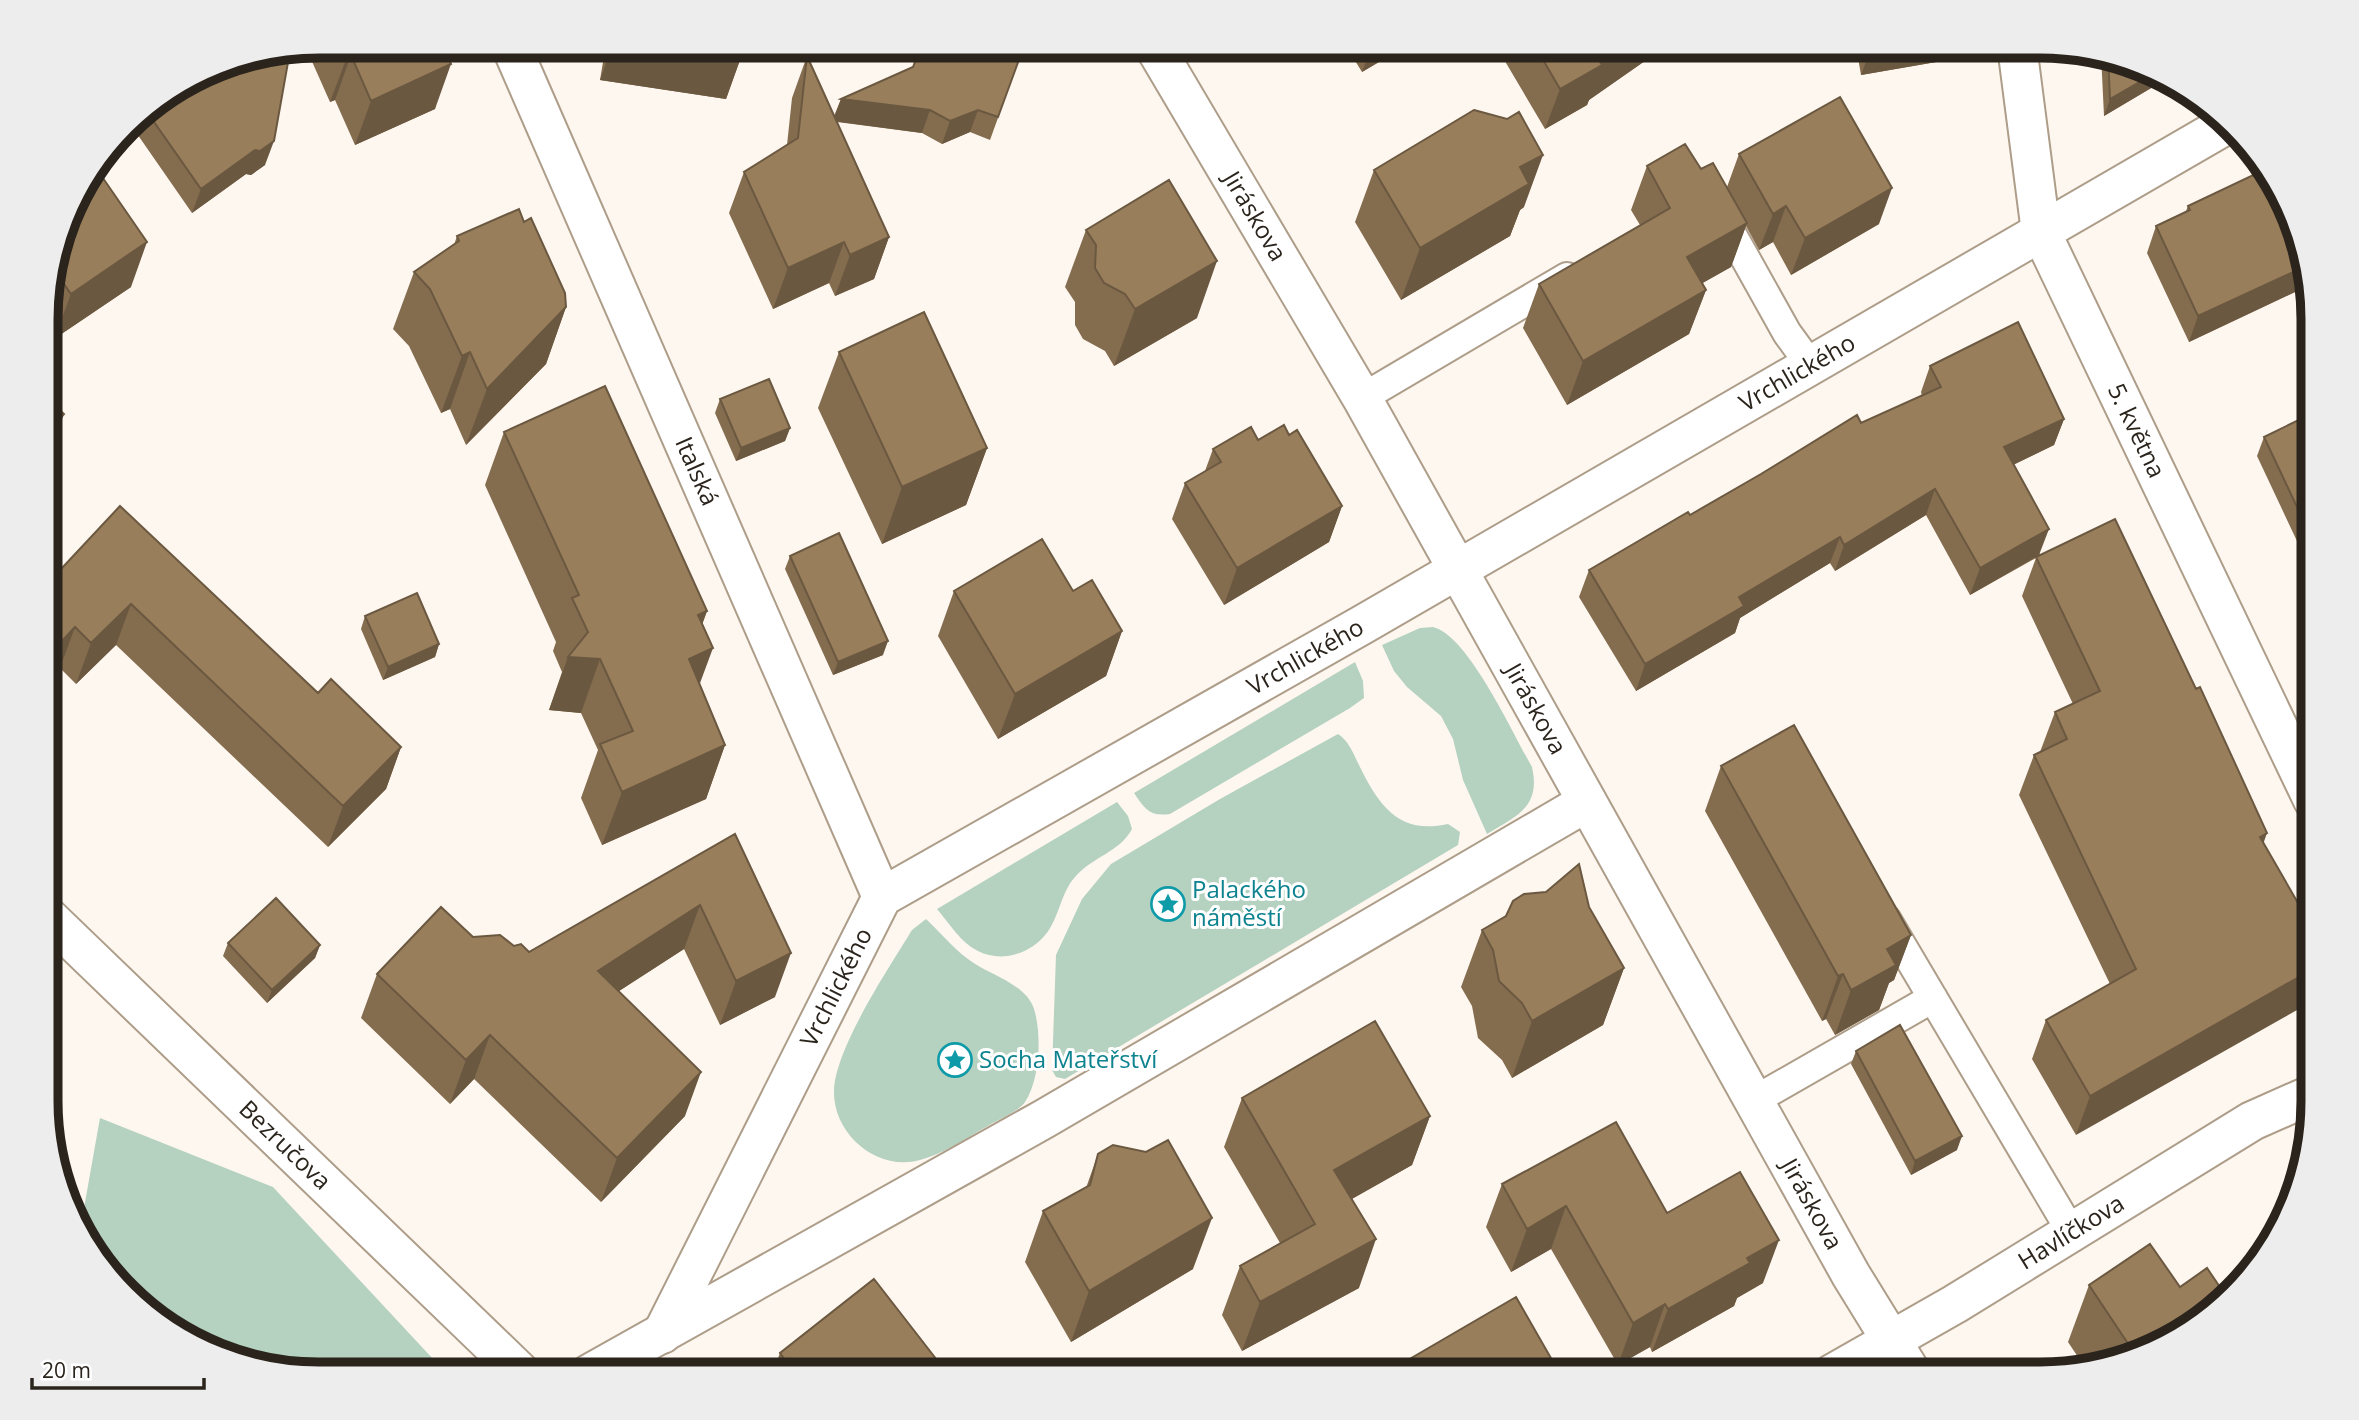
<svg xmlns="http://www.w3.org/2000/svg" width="2359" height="1420" viewBox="0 0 2359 1420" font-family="'Open Sans',sans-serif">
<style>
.green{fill:#b5d1bf}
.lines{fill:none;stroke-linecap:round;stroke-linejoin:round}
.lane-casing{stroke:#ad9d89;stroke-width:32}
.street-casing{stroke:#ad9d89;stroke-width:42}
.secondary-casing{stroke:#ad9d89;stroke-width:42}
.lane{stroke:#fff;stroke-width:28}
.street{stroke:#fff;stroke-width:38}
.secondary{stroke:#fff;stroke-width:38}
.wall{fill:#846c4f}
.shaded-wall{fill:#6b5840}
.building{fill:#997e5c;stroke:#6b5840;stroke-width:2}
.labels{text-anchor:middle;stroke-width:6;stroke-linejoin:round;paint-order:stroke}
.street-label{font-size:24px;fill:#2a241c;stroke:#fff}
.culture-label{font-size:24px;fill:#0d838f;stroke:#fff;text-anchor:start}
.rim{fill:none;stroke:#2a241c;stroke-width:9}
</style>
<rect width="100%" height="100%" fill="#fef7ef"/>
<path class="green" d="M 1433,627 C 1468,635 1513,734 1532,767 C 1541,807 1517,816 1487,834 L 1463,780 L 1453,739 L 1441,716 L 1407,687 L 1394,671 L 1382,645 L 1420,628 Z
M 1355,662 L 1363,681 L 1364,698 L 1350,708 L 1170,814 C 1150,817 1145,809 1134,793 Z
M 1338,734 C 1349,741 1353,753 1359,765 C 1379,806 1399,835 1448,824 L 1460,832 L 1458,845 L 1065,1079 L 1056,1077 L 1052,1070 L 1056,955 L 1082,899 L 1111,864 L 1220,799 Z
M 1117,802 L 1128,816 L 1132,829 C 1120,852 1092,857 1075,877 C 1061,892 1059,918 1046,934 C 1030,954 1001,963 978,951 C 961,943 949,923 937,909 Z
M 926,919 C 940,932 953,948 968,959 C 988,975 1026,983 1034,1009 C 1042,1035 1040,1079 1025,1102 C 1018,1112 997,1120 986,1127 C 965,1139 943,1154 920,1160 C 877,1172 833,1134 834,1091 C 835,1048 889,968 912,930 Z
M 100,1118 L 273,1187 L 447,1374 L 318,1374 L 248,1365 L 182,1338 L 98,1259 L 81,1225 Z"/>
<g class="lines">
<g class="lane-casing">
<path id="lane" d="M 1720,213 L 1787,333 L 1811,366
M 1362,398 L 1567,277
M 1886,919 L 2072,1233
M 1755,1100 L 1933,998"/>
</g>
<g class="street-casing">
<g id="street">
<path id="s1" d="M 511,46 L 882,897"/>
<path id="s2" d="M 1154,46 L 1362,398 L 1851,1275 L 1912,1374"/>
<path id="s3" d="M 2017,46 L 2041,232 L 2313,800"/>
<path id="s4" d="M 662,1334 L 882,897 L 1362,625 L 2224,126"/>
<path d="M 589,1374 L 1044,1119 L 1587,802"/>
<path id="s5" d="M 1832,1374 L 1955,1304 L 2252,1121 L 2313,1094"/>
</g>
</g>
<g class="secondary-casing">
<g id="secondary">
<path id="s6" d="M 48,917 L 522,1374"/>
</g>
</g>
<use href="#lane" class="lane"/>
<use href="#street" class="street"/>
<use href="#secondary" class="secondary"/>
</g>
<path class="wall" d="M 319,46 L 443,46 L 435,109 L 355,145 L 335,100 L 330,102 L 306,48 Z
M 590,46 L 745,46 L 726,99 L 600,80 L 603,62 Z
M 1024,46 L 990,140 L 970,132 L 942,144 L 922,133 L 837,122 L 889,237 L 874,279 L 835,296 L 829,283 L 773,309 L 729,213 L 744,172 L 787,145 L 792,98 L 807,56 L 834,116 L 841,99 Z
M 1346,46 L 1406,46 L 1362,72 Z
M 1496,46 L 1656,46 L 1652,56 L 1589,100 L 1587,105 L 1545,129 Z
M 1856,46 L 1947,46 L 1942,61 L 1861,75 Z
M 2101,54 L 2111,55 L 2168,78 L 2104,116 Z
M 214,66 L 265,165 L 251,175 L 246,174 L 192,213 L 133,128 L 138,114 Z
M 1739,154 L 1879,224 L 1791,275 L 1773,242 L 1759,250 L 1746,226 L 1731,267 L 1702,283 L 1706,290 L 1689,334 L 1567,405 L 1523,328 L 1539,284 L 1640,225 L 1631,210 L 1647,166 L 1701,169 L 1727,187 Z
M 2258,158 L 2268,167 L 2299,231 L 2310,285 L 2189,342 L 2147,253 L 2156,226 L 2186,211 L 2188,206 L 2259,172 L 2255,166 Z
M 1374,170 L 1524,207 L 1520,210 L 1510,236 L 1401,300 L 1355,222 Z
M 74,197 L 131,287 L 54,339 L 48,329 L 48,283 Z
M 524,222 L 566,307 L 546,364 L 466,445 L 450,409 L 441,413 L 409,346 L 393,329 L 414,272 L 454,245 L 457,236 Z
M 1086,230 L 1197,318 L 1114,366 L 1105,351 L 1083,339 L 1075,325 L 1075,302 L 1065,287 Z
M 839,352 L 987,448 L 966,505 L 882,544 L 818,408 Z
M 1930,366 L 2064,419 L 2054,445 L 2013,465 L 2040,555 L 2196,689 L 2267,833 L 2076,1135 L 2032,1059 L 2046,1020 L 2110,984 L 2019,795 L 2034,755 L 2040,752 L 2055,712 L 2073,704 L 2022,596 L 2036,558 L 1970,595 L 1926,515 L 1835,571 L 1830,563 L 1740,618 L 1735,633 L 1636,691 L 1579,597 L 1589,570 L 1861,423 L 1922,396 L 1921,392 Z
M 720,399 L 790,428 L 785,441 L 736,461 L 715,413 Z
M 2313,413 L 2313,575 L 2257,456 L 2264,437 Z
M 504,432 L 707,611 L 702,625 L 700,684 L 725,745 L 706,799 L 602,845 L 581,798 L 598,750 L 581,713 L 549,710 L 562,672 L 553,651 L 556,642 L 485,485 Z
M 1289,435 L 1342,506 L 1329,542 L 1224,605 L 1172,519 L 1185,483 L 1205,471 L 1213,449 Z
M 120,506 L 318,693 L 401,747 L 386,789 L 328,847 L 116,645 L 76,684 L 60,668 L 48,681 Z
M 790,556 L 883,655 L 833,675 L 785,569 Z
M 954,591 L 1073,591 L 1122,631 L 1106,676 L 998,739 L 938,636 Z
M 365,616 L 439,644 L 435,657 L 383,680 L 361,629 Z
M 1721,766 L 1911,935 L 1894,980 L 1889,983 L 1879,1010 L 1835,1035 L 1826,1019 L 1822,1021 L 1705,811 Z
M 735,834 L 775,997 L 720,1025 L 684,949 L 619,991 L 685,1116 L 601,1202 L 474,1079 L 450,1104 L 361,1018 L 377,974 L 473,937 L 514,946 L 529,952 Z
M 1589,907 L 1624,968 L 1603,1025 L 1512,1078 L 1502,1060 L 1478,1038 L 1472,1006 L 1461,987 L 1482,930 Z
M 228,943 L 320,945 L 315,958 L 267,1003 L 223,956 Z
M 1856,1051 L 1957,1150 L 1911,1175 L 1851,1064 Z
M 1242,1098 L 1430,1116 L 1412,1165 L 1352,1199 L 1359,1288 L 1242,1351 L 1222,1315 L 1240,1266 L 1280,1243 L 1224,1147 Z
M 1098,1154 L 1193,1269 L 1071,1342 L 1025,1262 L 1043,1211 L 1086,1188 Z
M 1502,1184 L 1667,1213 L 1763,1283 L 1737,1298 L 1734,1306 L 1652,1352 L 1650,1347 L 1618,1365 L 1551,1249 L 1511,1272 L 1486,1227 Z
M 2089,1285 L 2180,1287 L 2177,1338 L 2084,1366 L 2068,1342 Z
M 780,1353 L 936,1374 L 772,1374 Z"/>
<path class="shaded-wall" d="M 612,46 L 745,46 L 726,99 L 600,80 Z
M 1372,46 L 1406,46 L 1362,72 Z
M 1623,46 L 1656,46 L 1652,56 L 1589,100 L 1587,105 L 1545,129 L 1560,89 Z
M 1900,46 L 1947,46 L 1942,61 L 1861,75 L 1870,51 Z
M 351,55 L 335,100 L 330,102 L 347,57 Z
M 451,64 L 435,109 L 355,145 L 371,101 Z
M 2155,73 L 2168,78 L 2104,116 L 2110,99 Z
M 841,99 L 930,110 L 922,133 L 833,121 Z
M 978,110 L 970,132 L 942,144 L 950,121 Z
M 274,141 L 265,165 L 251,175 L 246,174 L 192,213 L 201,189 L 255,150 Z
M 1543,155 L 1524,207 L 1520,210 L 1510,236 L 1401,300 L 1420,248 L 1520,167 Z
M 1892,188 L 1879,224 L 1791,275 L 1805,238 Z
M 1786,206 L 1773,242 L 1759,250 L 1773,214 Z
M 1747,223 L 1731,267 L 1671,301 L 1687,257 Z
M 889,237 L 874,279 L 835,296 L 850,255 Z
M 147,242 L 131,287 L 54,339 L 71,294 Z
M 844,242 L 829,283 L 773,309 L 788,268 Z
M 1217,261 L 1197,318 L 1114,366 L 1135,309 Z
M 2306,266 L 2310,285 L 2189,342 L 2198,316 Z
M 1706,290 L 1689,334 L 1567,405 L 1583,361 Z
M 566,307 L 546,364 L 466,445 L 487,389 Z
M 470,352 L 450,409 L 441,413 L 462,356 Z
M 64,414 L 48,458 L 48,432 Z
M 2064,419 L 2054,445 L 1994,474 L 2004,447 Z
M 790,428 L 785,441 L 736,461 L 741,448 Z
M 987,448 L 966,505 L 882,544 L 902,487 Z
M 1935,489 L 1926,515 L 1835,571 L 1844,545 Z
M 1342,506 L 1329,542 L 1224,605 L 1237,568 Z
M 2049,529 L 2039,555 L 1970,595 L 1980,568 Z
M 1840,537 L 1830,563 L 1740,618 L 1735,633 L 1636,691 L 1645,664 L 1739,597 Z
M 131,604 L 116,645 L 76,684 L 91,643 Z
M 707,611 L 689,659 L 713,648 L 693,702 L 670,712 L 698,615 Z
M 75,627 L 60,668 L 48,681 L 48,656 Z
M 1122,631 L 1106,676 L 998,739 L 1015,694 Z
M 888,641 L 883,655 L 833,675 L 838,662 Z
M 439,644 L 435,657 L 383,680 L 388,667 Z
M 568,657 L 600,659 L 581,713 L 549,710 Z
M 725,745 L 706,799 L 602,845 L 622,792 Z
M 401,747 L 386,789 L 328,847 L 343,806 Z
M 2267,833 L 2253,873 L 2260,837 Z
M 700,905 L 684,949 L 582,1015 L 598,971 Z
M 1911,935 L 1894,980 L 1889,983 L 1879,1010 L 1835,1035 L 1851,990 L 1887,949 Z
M 320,945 L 315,958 L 267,1003 L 272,990 Z
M 791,953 L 775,997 L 720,1025 L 736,981 Z
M 1624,968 L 1603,1025 L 1512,1078 L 1532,1021 Z
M 2313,969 L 2313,1001 L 2076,1135 L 2090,1096 Z
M 1843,974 L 1826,1019 L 1822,1021 L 1838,976 Z
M 490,1035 L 474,1079 L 450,1104 L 466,1060 Z
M 701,1072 L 685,1116 L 601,1202 L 617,1158 Z
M 1430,1116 L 1412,1165 L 1316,1219 L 1334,1170 Z
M 1962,1136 L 1957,1150 L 1911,1175 L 1915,1161 Z
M 1566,1206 L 1551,1249 L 1511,1272 L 1527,1229 Z
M 1212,1218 L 1193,1269 L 1071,1342 L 1089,1291 Z
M 1376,1239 L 1359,1288 L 1242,1351 L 1260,1302 Z
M 1779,1240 L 1763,1283 L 1737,1298 L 1734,1306 L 1652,1352 L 1668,1309 L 1747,1258 Z
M 1665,1304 L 1650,1347 L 1618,1365 L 1633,1323 Z
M 940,1364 L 936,1374 L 926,1374 Z"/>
<path class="building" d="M 342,46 L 443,46 L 451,64 L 371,101 L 351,55 L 347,57 Z
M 921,46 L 1024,46 L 998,117 L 978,110 L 950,121 L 930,110 L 841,99 L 913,67 Z
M 1535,46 L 1623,46 L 1600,62 L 1602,65 L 1560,89 Z
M 1869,46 L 1900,46 L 1870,51 Z
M 290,51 L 274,141 L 260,151 L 255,150 L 201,189 L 145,109 L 214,66 Z
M 2108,54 L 2111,55 L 2155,73 L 2110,99 Z
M 807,56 L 889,237 L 850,255 L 844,242 L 788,268 L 744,172 L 798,138 Z
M 1840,97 L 1892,188 L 1805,238 L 1786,206 L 1773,214 L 1739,154 Z
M 1474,110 L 1507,119 L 1519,112 L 1543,155 L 1520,167 L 1529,184 L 1420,248 L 1374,170 Z
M 1685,144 L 1701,169 L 1713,163 L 1747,223 L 1687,257 L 1706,290 L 1583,361 L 1539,284 L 1670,208 L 1647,166 Z
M 96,168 L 147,242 L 71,294 L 53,268 L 74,197 Z
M 2268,168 L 2299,231 L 2306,266 L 2198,316 L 2156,226 L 2190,210 L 2188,206 Z
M 1169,180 L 1217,261 L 1135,309 L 1125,294 L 1104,283 L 1095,268 L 1096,245 L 1086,230 Z
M 519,209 L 524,222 L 531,218 L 565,293 L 566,307 L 487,389 L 470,352 L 462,356 L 430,289 L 414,272 L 459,241 L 457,236 Z
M 924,312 L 987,448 L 902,487 L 839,352 Z
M 2018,322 L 2064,419 L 2004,447 L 2049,529 L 1980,568 L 1935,489 L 1844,545 L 1840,537 L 1739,597 L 1744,606 L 1645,664 L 1589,570 L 1688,512 L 1690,515 L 1761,474 L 1857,415 L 1861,423 L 1941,387 L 1930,366 Z
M 769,379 L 790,428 L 741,448 L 720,399 Z
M 605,386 L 707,611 L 698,615 L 713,648 L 689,659 L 725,745 L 622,792 L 600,744 L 633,731 L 600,659 L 568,657 L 588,632 L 572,598 L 579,595 L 504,432 Z
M 48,399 L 64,414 L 48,432 Z
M 2313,413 L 2313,541 L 2264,437 Z
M 1284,425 L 1289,435 L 1297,430 L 1342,506 L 1237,568 L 1185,483 L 1221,462 L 1213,449 L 1251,427 L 1258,440 Z
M 120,506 L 318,693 L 331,679 L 401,747 L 343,806 L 131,604 L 91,643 L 75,627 L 48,656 L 48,583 Z
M 2115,519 L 2196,689 L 2200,687 L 2267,833 L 2260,837 L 2313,929 L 2313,969 L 2090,1096 L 2046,1020 L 2136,969 L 2034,755 L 2067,739 L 2055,712 L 2100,691 L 2036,557 Z
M 839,533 L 888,641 L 838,662 L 790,556 Z
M 1042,539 L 1073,591 L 1092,580 L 1122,631 L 1015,694 L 954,591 Z
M 417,593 L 439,644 L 388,667 L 365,616 Z
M 1794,725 L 1911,935 L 1887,949 L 1896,965 L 1851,990 L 1843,974 L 1838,976 L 1721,766 Z
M 735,834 L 791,953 L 736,981 L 700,905 L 598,971 L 701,1072 L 617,1158 L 490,1035 L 466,1060 L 377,974 L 441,907 L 473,937 L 500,935 L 514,946 L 521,944 L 529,952 Z
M 1579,864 L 1589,907 L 1624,968 L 1532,1021 L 1522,1003 L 1499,981 L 1493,950 L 1482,930 L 1506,916 L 1513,901 L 1524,894 L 1546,892 Z
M 276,898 L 320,945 L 272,990 L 228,943 Z
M 1375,1021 L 1430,1116 L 1334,1170 L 1376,1239 L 1260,1302 L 1240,1266 L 1315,1224 L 1242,1098 Z
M 1900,1025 L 1962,1136 L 1915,1161 L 1856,1051 Z
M 1616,1122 L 1667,1213 L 1740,1172 L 1779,1240 L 1747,1258 L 1750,1263 L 1668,1309 L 1665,1304 L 1633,1323 L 1566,1206 L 1527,1229 L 1502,1184 Z
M 1168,1140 L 1212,1218 L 1089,1291 L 1043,1211 L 1090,1185 L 1098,1154 L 1113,1145 L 1146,1152 Z
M 2150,1244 L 2180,1287 L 2207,1268 L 2228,1299 L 2177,1338 L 2133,1351 L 2089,1285 Z
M 874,1279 L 940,1364 L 926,1374 L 795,1374 L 780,1353 Z
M 1516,1297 L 1560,1374 L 1384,1374 Z"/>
<defs>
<g id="sight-ring" transform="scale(1.75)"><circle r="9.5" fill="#fff" stroke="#0f9aa8" stroke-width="1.5"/><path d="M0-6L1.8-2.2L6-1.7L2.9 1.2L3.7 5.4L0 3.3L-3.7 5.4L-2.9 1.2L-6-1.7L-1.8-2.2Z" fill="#0f9aa8"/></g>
</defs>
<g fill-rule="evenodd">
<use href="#sight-ring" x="1168" y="904"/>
<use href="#sight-ring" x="955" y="1060"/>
</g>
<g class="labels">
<g class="street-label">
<text dy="8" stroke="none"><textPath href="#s2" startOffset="198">Jiráskova</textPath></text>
<text dy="8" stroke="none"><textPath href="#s4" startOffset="1544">Vrchlického</textPath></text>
<text dy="8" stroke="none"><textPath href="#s3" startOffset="408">5. května</textPath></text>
<text dy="8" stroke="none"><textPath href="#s1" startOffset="464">Italská</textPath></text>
<text dy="8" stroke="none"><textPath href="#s4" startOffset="976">Vrchlického</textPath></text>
<text dy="8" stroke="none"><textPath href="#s2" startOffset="765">Jiráskova</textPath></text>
<text dy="8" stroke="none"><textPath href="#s4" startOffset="388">Vrchlického</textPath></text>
<text dy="8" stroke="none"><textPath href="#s6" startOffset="329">Bezručova</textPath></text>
<text dy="8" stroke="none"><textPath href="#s2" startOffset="1332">Jiráskova</textPath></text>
<text dy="8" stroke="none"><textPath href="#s5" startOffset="278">Havlíčkova</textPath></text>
</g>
<g class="culture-label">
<text x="1192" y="898">Palackého<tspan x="1192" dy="28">náměstí</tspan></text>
<text x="979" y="1068">Socha Mateřství</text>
</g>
</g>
<path d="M0 0H2359V1420H0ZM319 58H2040A261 261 0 0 1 2301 319V1101A261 261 0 0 1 2040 1362H319A261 261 0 0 1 58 1101V319A261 261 0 0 1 319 58Z" fill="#eeeded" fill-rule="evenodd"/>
<path class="rim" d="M319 58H2040A261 261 0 0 1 2301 319V1101A261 261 0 0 1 2040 1362H319A261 261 0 0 1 58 1101V319A261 261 0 0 1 319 58Z"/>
<path d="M32 1378v10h172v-10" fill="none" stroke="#2a241c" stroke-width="3.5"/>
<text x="42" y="1378" font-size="21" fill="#2a241c" stroke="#ffffff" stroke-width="5" paint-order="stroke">20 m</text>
</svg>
